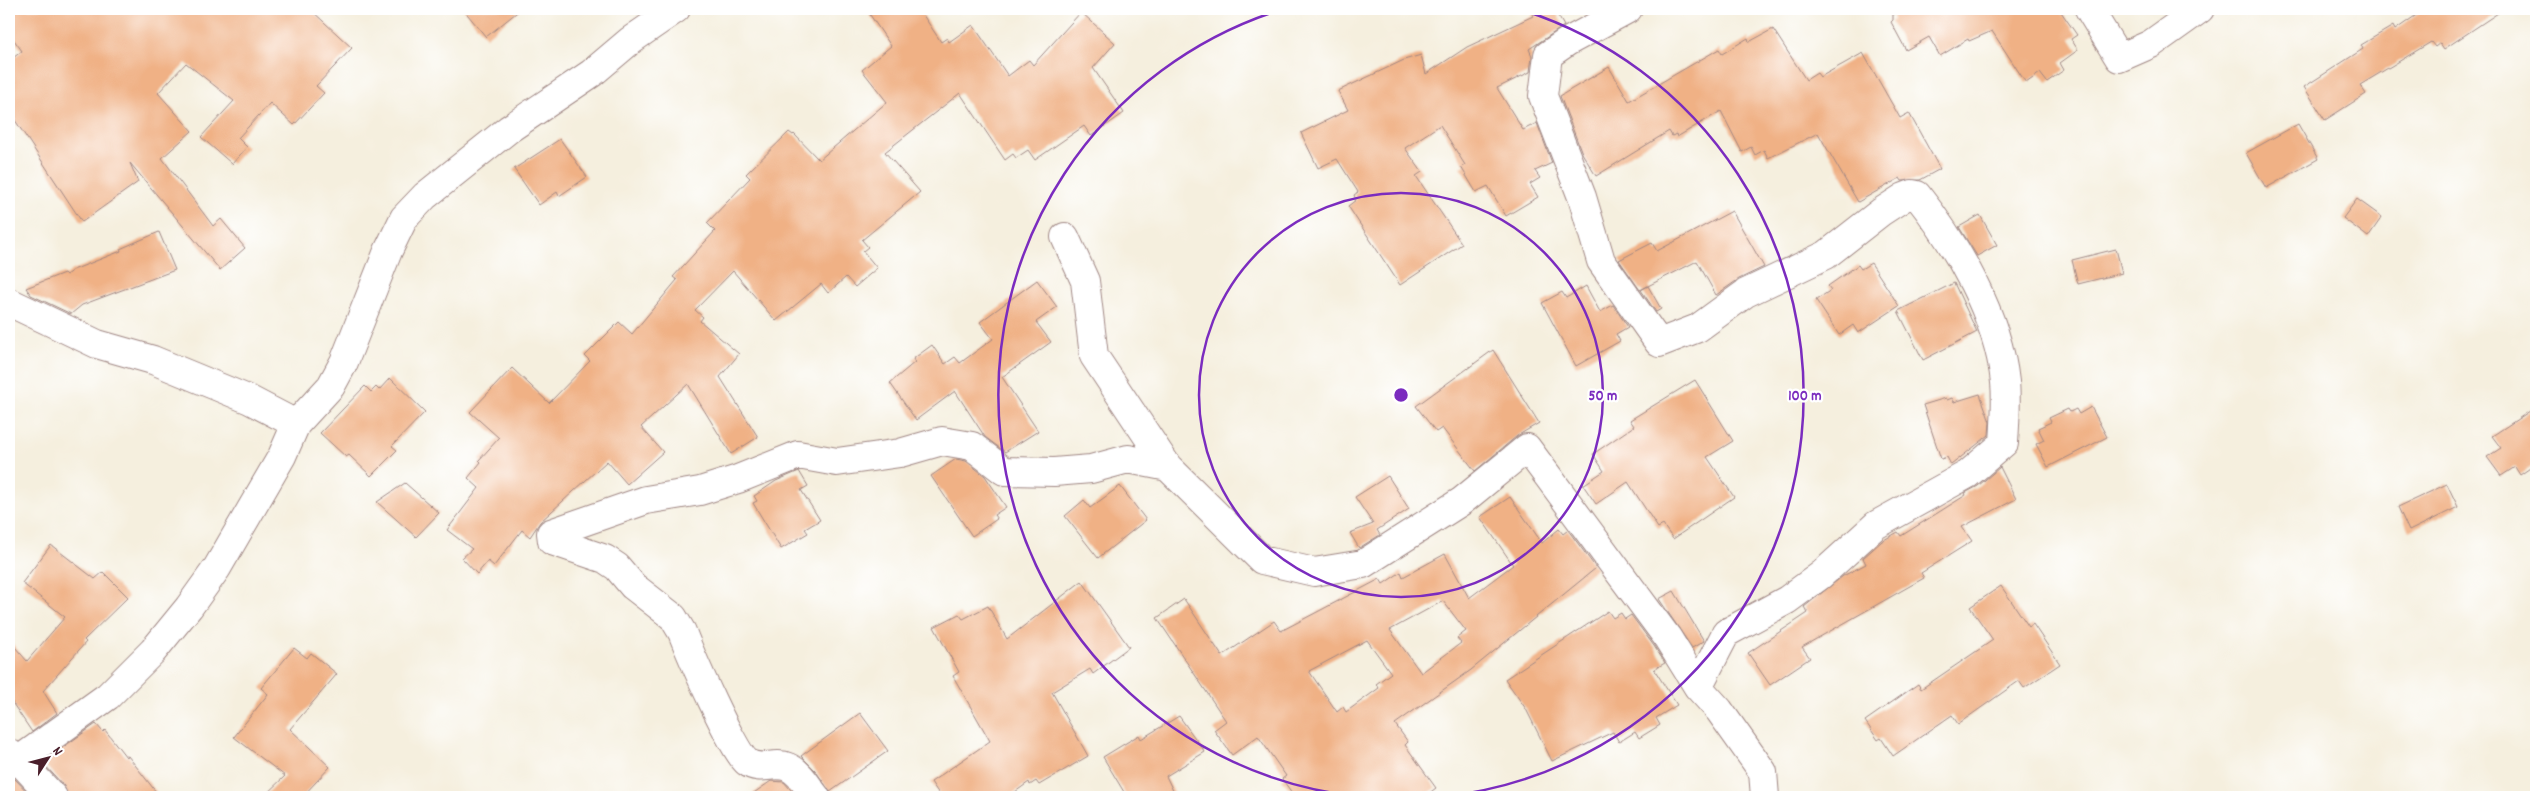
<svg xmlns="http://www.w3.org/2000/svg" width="2545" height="806" viewBox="0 0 2545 806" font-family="Dekko,sans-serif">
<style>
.building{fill:#f0b185;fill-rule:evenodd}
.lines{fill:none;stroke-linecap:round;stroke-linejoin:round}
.minor-casing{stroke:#a08784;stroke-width:30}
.minor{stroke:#fff;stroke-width:28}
.ring{fill:none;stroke:#7b2cbf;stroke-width:2.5}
.centre{fill:#7b2cbf;stroke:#fff;stroke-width:2.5}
.ring-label{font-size:15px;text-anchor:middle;font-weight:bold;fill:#7b2cbf;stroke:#fff;stroke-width:4.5;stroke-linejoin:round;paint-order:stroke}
</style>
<rect width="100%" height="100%" fill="#fff"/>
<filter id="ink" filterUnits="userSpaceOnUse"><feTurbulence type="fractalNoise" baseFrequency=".02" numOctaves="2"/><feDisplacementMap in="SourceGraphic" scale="10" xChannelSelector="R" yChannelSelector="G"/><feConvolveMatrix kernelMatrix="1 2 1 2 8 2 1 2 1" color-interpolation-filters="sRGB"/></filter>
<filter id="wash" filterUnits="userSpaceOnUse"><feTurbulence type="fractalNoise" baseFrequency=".0096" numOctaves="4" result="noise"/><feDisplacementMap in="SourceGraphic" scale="20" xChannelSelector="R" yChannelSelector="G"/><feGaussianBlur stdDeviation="1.12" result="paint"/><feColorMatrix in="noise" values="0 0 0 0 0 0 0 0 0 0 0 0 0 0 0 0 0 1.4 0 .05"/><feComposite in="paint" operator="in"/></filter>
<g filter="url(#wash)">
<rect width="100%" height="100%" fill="#f5efde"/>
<g id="blocks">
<path class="building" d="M 9,9 L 310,9 L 352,48 L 316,86 L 324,93 L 294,125 L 270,103 L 238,138 L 247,147 L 232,164 L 201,137 L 234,101 L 186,63 L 158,93 L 192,131 L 162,158 L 213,226 L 221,219 L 245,248 L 220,270 L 130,163 L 138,182 L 82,222 L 9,111 L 9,61 L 22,51 L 9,33 Z
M 463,9 L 521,9 L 486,37 Z
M 866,9 L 919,9 L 941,42 L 947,38 L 949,42 L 973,25 L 1008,76 L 1029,60 L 1033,65 L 1081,12 L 1115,43 L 1093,68 L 1124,113 L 1091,136 L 1084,126 L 1035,160 L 1028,150 L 1016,158 L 1013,154 L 1005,160 L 960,93 L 885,152 L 920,192 L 862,240 L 868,247 L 863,251 L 877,268 L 855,287 L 846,277 L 828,293 L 821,284 L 776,321 L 733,271 L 695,310 L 703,317 L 700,321 L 739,354 L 720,377 L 758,437 L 731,454 L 688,384 L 641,427 L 663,452 L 627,484 L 607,461 L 540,522 L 530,537 L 522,530 L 494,566 L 488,561 L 477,574 L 462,558 L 472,549 L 447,530 L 479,488 L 468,478 L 481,462 L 479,460 L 499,438 L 470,412 L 512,368 L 549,403 L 590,361 L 585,356 L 619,322 L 632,334 L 677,280 L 673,277 L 715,231 L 707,223 L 750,178 L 746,174 L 789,132 L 793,135 L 794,134 L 819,160 L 887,102 L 862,70 L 891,46 Z
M 1530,9 L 1554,9 L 1564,26 L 1529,49 L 1532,56 L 1530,72 L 1497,88 L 1523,130 L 1537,123 L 1552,163 L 1535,171 L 1540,178 L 1530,184 L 1538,197 L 1506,216 L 1488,186 L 1476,192 L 1461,167 L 1465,165 L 1440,125 L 1405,148 L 1422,172 L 1416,176 L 1462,244 L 1400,285 L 1348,206 L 1356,200 L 1354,195 L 1358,192 L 1337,159 L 1318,168 L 1301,133 L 1348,110 L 1338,91 L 1404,60 L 1421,55 L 1426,74 L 1467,47 L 1533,16 Z
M 1893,9 L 2059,9 L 2077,35 L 2071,39 L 2078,50 L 2060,63 L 2064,70 L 2047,82 L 2040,73 L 2026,83 L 1992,31 L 1969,41 L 1968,39 L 1940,56 L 1929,37 L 1906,50 L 1891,22 L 1893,20 Z
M 2425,9 L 2504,9 L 2444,49 L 2440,43 L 2435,47 L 2431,42 L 2360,85 L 2366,94 L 2325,120 L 2304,87 L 2363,49 L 2361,45 L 2393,26 L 2395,30 Z
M 1773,29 L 1806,80 L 1817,73 L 1820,77 L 1863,53 L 1900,118 L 1909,113 L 1940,169 L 1920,180 L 1902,181 L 1900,178 L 1858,202 L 1818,133 L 1768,158 L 1764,150 L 1755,155 L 1751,147 L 1742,152 L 1721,111 L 1677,137 L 1676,134 L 1672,136 L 1669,131 L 1596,176 L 1582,153 L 1560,96 L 1609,67 L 1629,101 L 1719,49 L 1722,54 L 1748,38 L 1749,42 Z
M 2298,124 L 2318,159 L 2266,188 L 2246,153 Z
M 560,139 L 587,177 L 559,196 L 557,192 L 539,205 L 514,169 Z
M 2357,199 L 2382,217 L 2368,237 L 2343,218 Z
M 1732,211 L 1764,267 L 1739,279 L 1716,295 L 1697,261 L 1640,290 L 1619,260 L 1652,243 L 1657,251 Z
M 1980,215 L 1997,245 L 1977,256 L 1959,227 Z
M 159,232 L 175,270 L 82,305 L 71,314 L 31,295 L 26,288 L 64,273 L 66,275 L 73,270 L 121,251 L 120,249 Z
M 2116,249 L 2122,273 L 2078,284 L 2072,260 Z
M 1871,263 L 1899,306 L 1858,333 L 1853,325 L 1839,335 L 1816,300 L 1831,290 L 1828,286 L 1858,265 L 1861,269 Z
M 1037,280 L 1057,307 L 1036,322 L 1051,342 L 1002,377 L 1038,431 L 1005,452 L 985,437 L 955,391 L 916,420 L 890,383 L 915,362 L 913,359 L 932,345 L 945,364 L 955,357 L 960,363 L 993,339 L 980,322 Z
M 1954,283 L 1977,332 L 1923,360 L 1898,311 Z
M 1586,286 L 1600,312 L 1613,305 L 1628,327 L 1616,334 L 1620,341 L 1576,366 L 1542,303 L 1562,292 L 1566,298 Z
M 1648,286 L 1661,309 L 1656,312 L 1641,290 Z
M 1493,350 L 1539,423 L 1517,436 L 1475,471 L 1442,428 L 1436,432 L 1416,406 Z
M 390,378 L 425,412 L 392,446 L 397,450 L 371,476 L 349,455 L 346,457 L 320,433 L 365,386 L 371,392 L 376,387 L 379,390 Z
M 1695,380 L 1733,441 L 1707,457 L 1734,497 L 1673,539 L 1663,525 L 1658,528 L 1628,482 L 1596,504 L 1583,485 L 1604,471 L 1593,454 L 1634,426 L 1630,420 Z
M 1980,394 L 1990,422 L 1989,435 L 1951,465 L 1947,457 L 1941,459 L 1923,405 L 1946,398 L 1947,400 L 1952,398 L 1954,402 Z
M 2091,407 L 2107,437 L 2048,467 L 2036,444 L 2044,440 L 2038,428 L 2051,422 L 2049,418 L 2068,409 L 2070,412 L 2076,409 L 2079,414 Z
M 2536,407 L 2536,464 L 2520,475 L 2515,467 L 2501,476 L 2487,457 L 2501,448 L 2492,436 Z
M 956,459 L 966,461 L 985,476 L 1006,507 L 994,515 L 997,519 L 972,536 L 931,476 Z
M 2000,467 L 2016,499 L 1962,527 L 1972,541 L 1921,573 L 1924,578 L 1802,647 L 1810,658 L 1770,685 L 1748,653 L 1808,613 L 1804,607 L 1843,576 L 1866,564 L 1863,558 L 1882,541 L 1898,532 L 1901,536 L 1966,495 L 1965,493 L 1978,486 Z
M 799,471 L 808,486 L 801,490 L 820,520 L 805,529 L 808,533 L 781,549 L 753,503 L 757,501 L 754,496 L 776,481 Z
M 1388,476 L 1409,509 L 1377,530 L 1380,535 L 1359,548 L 1350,533 L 1373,524 L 1355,497 Z
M 405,483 L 439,513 L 416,537 L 377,502 Z
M 2447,484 L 2458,507 L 2409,531 L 2398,507 Z
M 1120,486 L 1146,520 L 1098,558 L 1065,516 L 1084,500 L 1090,508 Z
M 1510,497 L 1542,543 L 1559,529 L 1563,534 L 1568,530 L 1596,568 L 1471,670 L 1395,724 L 1408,742 L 1405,745 L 1436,788 L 1424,797 L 1295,797 L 1282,779 L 1286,776 L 1258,736 L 1232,755 L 1214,730 L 1226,721 L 1157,618 L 1184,599 L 1222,656 L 1274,621 L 1281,631 L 1380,579 L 1383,584 L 1401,572 L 1403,577 L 1445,554 L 1469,598 L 1513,565 L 1480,517 ZM 1443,601 L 1466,631 L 1457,638 L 1461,643 L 1421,673 L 1390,630 ZM 1367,640 L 1391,673 L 1376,684 L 1379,688 L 1346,712 L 1343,707 L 1337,712 L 1309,671 Z
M 51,545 L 95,579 L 103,572 L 128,597 L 84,640 L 86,642 L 43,691 L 57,713 L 32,732 L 9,698 L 9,640 L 27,661 L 65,617 L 22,583 Z
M 1082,581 L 1129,647 L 1093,674 L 1090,669 L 1052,692 L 1088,756 L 1039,785 L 1036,781 L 1030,785 L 1029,782 L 1008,797 L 941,797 L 931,782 L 990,741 L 953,676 L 959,672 L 934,627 L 959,614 L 963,619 L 988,606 L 1007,639 Z
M 2001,586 L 2029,627 L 2033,624 L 2060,664 L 2024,688 L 2019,681 L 1958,724 L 1952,715 L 1893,756 L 1881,738 L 1878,740 L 1865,721 L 1918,684 L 1921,689 L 1993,640 L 1970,607 Z
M 1674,591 L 1704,641 L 1692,648 L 1659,599 Z
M 1608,611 L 1613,618 L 1621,613 L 1625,619 L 1631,615 L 1654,646 L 1665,663 L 1654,669 L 1677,705 L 1656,718 L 1660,725 L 1639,738 L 1635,732 L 1619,742 L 1613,732 L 1552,761 L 1526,709 L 1505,679 Z
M 294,648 L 307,658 L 311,653 L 337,674 L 290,729 L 330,767 L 302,797 L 263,797 L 285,776 L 234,737 L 268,694 L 261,688 Z
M 860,713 L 888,751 L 830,792 L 815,770 L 801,756 Z
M 1179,716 L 1205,752 L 1166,776 L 1176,797 L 1127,797 L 1103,757 L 1139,735 L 1141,739 Z
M 96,724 L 103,732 L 105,730 L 126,757 L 128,756 L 160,797 L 68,797 L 64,786 L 42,762 Z
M 9,779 L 15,779 L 32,797 L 9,797 Z
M 771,781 L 784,782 L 797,797 L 748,797 Z"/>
</g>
</g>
<g filter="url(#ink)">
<use href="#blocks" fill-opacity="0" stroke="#a08784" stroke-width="1"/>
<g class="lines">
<g class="minor-casing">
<path id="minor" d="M 2089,9 L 2119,58 L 2151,44 L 2200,9
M 1065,237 L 1085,281 L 1094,356 L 1168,467
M 9,302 L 97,344 L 153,360 L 250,400 L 296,424
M 1698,687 L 1719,710 L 1763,772 L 1765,797
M 9,753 L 19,760 L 108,696 L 153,651 L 189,607 L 217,568 L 282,456 L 296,424 L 331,386 L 344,362 L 388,251 L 404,218 L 425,196 L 509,129 L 592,73 L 631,40 L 676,9
M 9,764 L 19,760 L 53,797
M 816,797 C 808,787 800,772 788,767 C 774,761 760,772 747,762 C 733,752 690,653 682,632 L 673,617 L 633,586 L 617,567 L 605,559 L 552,541 L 551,533 L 646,500 L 700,491 L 738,479 L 798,455 L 837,462 L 900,453 L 942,441 L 972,446 L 1004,471 L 1054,472 L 1091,469 L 1128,459 L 1168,467 L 1262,560 L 1314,572 L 1363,564 L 1462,501 L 1527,448 L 1667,637 L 1698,687 L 1726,633 L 1787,600 L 1821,575 L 1876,525 L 1968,474 L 2004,443 C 2005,424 2007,402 2005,382 C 1998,316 1958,247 1917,195 L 1912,194 L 1904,197 L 1881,212 L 1826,255 L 1746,293 L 1698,328 L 1659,343 L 1601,261 L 1582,197 L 1543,96 L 1548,55 L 1567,42 L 1628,9"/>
</g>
<use href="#minor" class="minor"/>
</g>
</g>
<g class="ring">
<circle cx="1401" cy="395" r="202"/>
<path d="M1362 797A404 404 0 0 1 1280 10M1522 10A404 404 0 0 1 1440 797"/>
</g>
<circle cx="1401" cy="395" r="8" class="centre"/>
<g class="ring-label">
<text x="1603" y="400">50 m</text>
<text x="1805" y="400">100 m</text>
</g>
<rect width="2545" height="806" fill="none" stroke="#fff" stroke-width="30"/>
<g transform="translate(48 758) rotate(54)" stroke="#ffffff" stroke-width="4" paint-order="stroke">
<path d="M0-4L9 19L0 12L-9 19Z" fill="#4a1f2b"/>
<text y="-8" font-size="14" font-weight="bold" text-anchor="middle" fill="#4a1f2b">N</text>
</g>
</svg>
